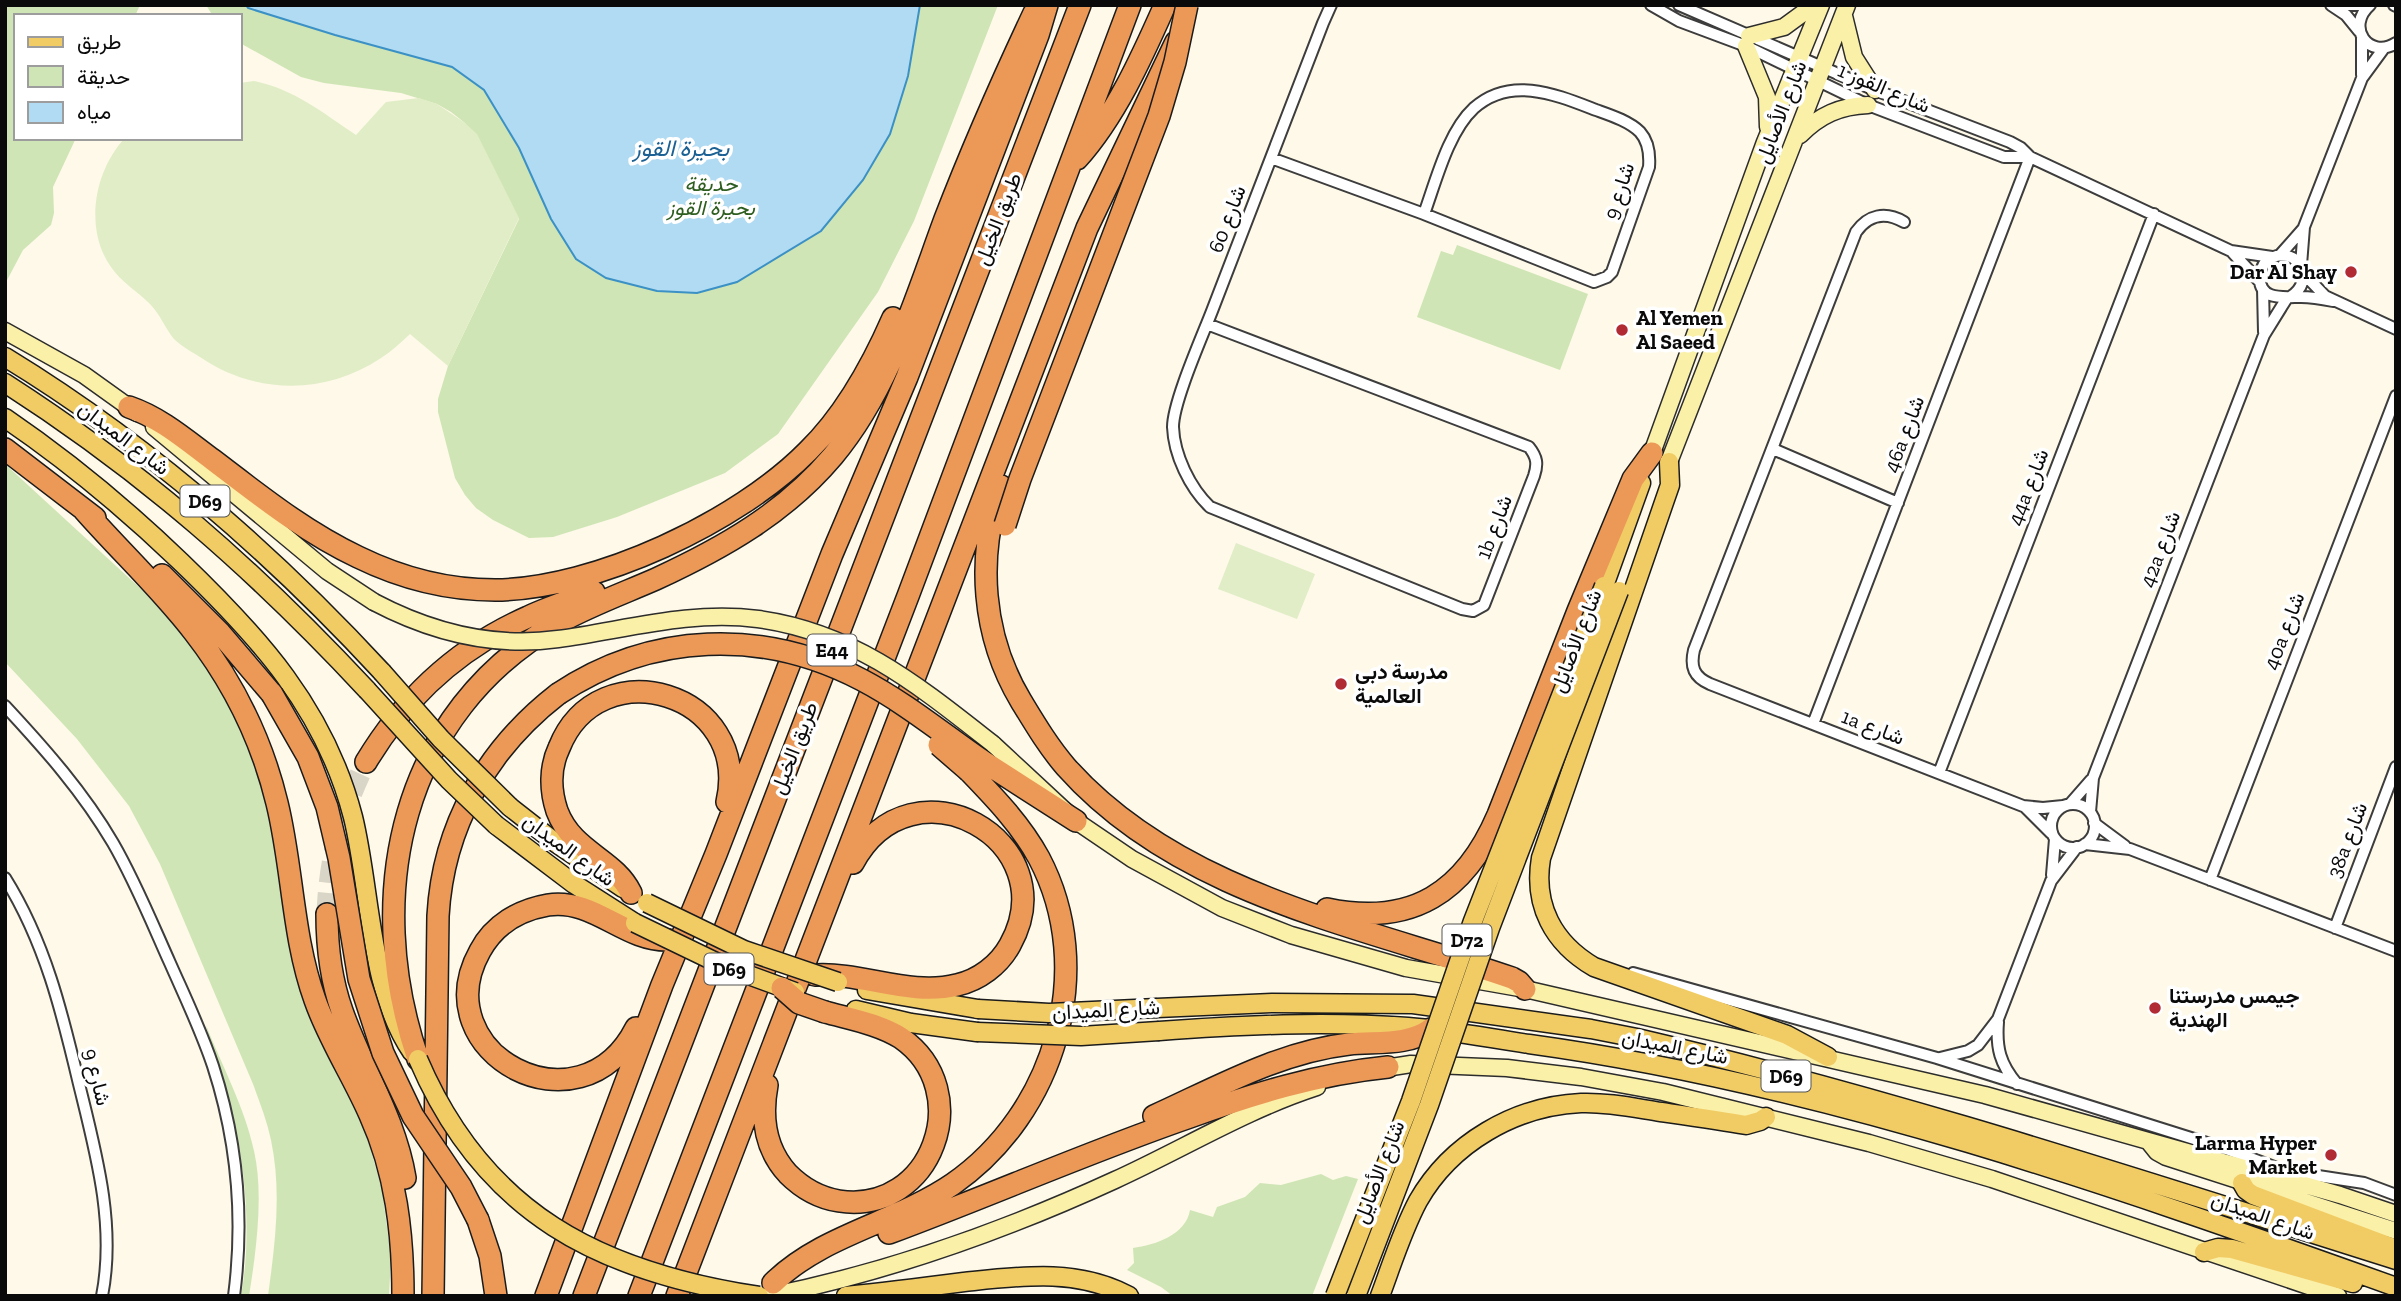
<svg xmlns="http://www.w3.org/2000/svg" width="2401" height="1301" viewBox="0 0 2401 1301" font-family="'Zilla Slab',Vazirmatn,serif">
<style>
.green{fill:#cfe5b5}
.pitch{fill:#e0edc6}
.water{fill:#b0dbf2;stroke:#3b91c5;stroke-width:2}
.lines{fill:none;stroke-linecap:round;stroke-linejoin:round}
.highway-tunnel{stroke:#d9d5c7;stroke-width:21;stroke-dasharray:21 10;stroke-linecap:butt}
.street-casing{stroke:#3d3d3d;stroke-width:14}
.secondary-casing{stroke:#2c2c2c;stroke-width:19}
.primary-casing{stroke:#1b1b1b;stroke-width:21}
.highway-casing{stroke:#1b1b1b;stroke-width:24}
.street{stroke:#fff;stroke-width:10}
.secondary{stroke:#faf0a7;stroke-width:16}
.primary{stroke:#f1cc65;stroke-width:18}
.highway{stroke:#ec9958;stroke-width:21}
.secondary-bridge-casing{stroke:#2c2c2c;stroke-width:19;stroke-linecap:butt}
.primary-bridge-casing{stroke:#1b1b1b;stroke-width:21;stroke-linecap:butt}
.highway-bridge-casing{stroke:#1b1b1b;stroke-width:24;stroke-linecap:butt}
.secondary-bridge{stroke:#faf0a7;stroke-width:16}
.primary-bridge{stroke:#f1cc65;stroke-width:18}
.highway-bridge{stroke:#ec9958;stroke-width:21}
.poi-dot{fill:#b12b34;stroke:#fff;stroke-width:2.5}
.labels{text-anchor:middle;stroke-width:7;stroke-linejoin:round;paint-order:stroke}
.shield{fill:#fff;stroke:#545454;stroke-width:2}
.shield-label{font-size:19px;font-weight:bold;fill:#0a0a0a}
.street-label{font-size:21px;fill:#0a0a0a;stroke:#fff}
.park-label{font-size:21px;font-style:italic;fill:#2d5d1f;stroke:#fff}
.poi-label{font-size:21px;font-weight:bold;fill:#0a0a0a;stroke:#fff;text-anchor:start}
.water-label{font-size:23px;font-style:italic;fill:#1c6193;stroke:#fff}
</style>
<rect width="100%" height="100%" fill="#fef9e8"/>
<path class="green" d="M 5,5 L 140,5 L 135,16 L 16,16 L 16,138 L 76,138 L 53,187 L 54,213 L 51,225 L 23,250 L 5,284 Z
M 206,5 L 998,5 L 914,221 L 878,292 L 778,434 L 725,473 L 617,517 L 553,537 L 529,538 L 493,520 L 476,508 L 465,495 L 455,478 L 438,412 L 438,399 L 448,366 L 519,219 L 465,123 L 451,112 L 437,104 L 401,93 L 324,83 L 301,77 L 240,43 L 240,16 L 213,16 Z
M 1457,245 L 1588,294 L 1560,370 L 1417,317 L 1441,251 L 1453,255 Z
M 5,464 L 140,588 L 177,628 L 210,669 L 242,729 L 268,807 L 297,970 L 318,1036 L 363,1123 L 382,1189 L 391,1257 L 389,1296 L 268,1296 C 275,1244 282,1192 271,1140 C 267,1121 260,1103 253,1084 L 160,864 L 129,806 L 77,739 L 5,662 Z
M 206,1025 C 222,1066 245,1108 254,1151 C 264,1194 256,1252 249,1296 L 241,1296 C 251,1241 247,1178 234,1124 C 226,1091 213,1059 206,1025 Z
M 1321,1174 L 1333,1180 L 1346,1176 L 1358,1179 L 1312,1296 L 1173,1296 L 1161,1287 L 1127,1270 L 1134,1263 L 1133,1248 C 1155,1245 1186,1235 1190,1210 L 1213,1217 L 1217,1207 L 1245,1197 L 1260,1183 L 1281,1185 Z"/>
<path class="pitch" d="M 254,81 C 294,89 323,113 356,135 L 386,102 L 419,98 L 437,104 L 465,123 L 477,134 L 519,218 L 448,366 L 410,334 C 401,342 392,351 381,358 C 326,395 255,395 200,357 C 192,352 181,346 174,339 C 165,328 160,314 150,304 C 137,291 121,282 111,267 C 84,229 94,171 125,138 L 240,138 L 240,83 Z
M 1236,543 L 1315,574 L 1297,619 L 1218,589 Z"/>
<path class="water" d="M 246,5 L 920,5 L 908,76 L 890,134 L 863,180 L 821,231 L 737,282 L 697,293 L 657,291 L 606,278 L 576,259 L 551,219 L 519,148 L 484,90 L 452,67 L 335,35 L 248,8 Z"/>
<g class="lines">
<path class="highway-tunnel" d="M 327,914 C 329,860 341,811 366,762"/>
<g class="street-casing">
<path id="street" d="M 1651,5 L 1679,21 L 1746,46 L 1868,105 L 2004,157 L 2030,157
M 1679,5 L 1875,90 L 2010,142 L 2021,148 L 2030,157 L 2231,251 L 2272,257
M 2331,5 L 2346,15 L 2359,31
M 2340,5 L 2361,5
M 2370,5 C 2345,27 2369,60 2396,43
M 2394,5 L 2396,6
M 2362,36 L 2362,75
M 1271,158 L 1424,214 L 1594,282 L 1607,277 L 1612,272 L 1649,167 C 1650,154 1649,142 1640,132 C 1629,121 1610,115 1596,110 C 1557,95 1511,75 1474,108 C 1448,132 1436,181 1424,214
M 1904,222 C 1885,211 1868,215 1856,232 L 1694,650 C 1690,667 1694,677 1710,684 L 2023,806 L 2043,808 L 2063,806
M 2233,253 L 2260,282
M 2280,255 L 2303,229
M 2301,265 L 2304,227 L 2362,78 L 2384,48
M 2304,274 L 2325,296 L 2396,329
M 2263,289 L 2264,332
M 2290,297 C 2317,281 2298,245 2271,258 C 2265,261 2261,268 2260,276 C 2258,301 2284,297 2301,297 C 2312,297 2323,299 2333,301
M 1207,324 L 1529,447 C 1537,457 1538,464 1534,476 L 1484,605 L 1473,611 L 1462,609 L 1210,507 C 1190,488 1174,455 1173,427 C 1173,402 1202,337 1212,311 C 1249,215 1286,119 1323,23 L 1331,5
M 1773,449 L 1898,503
M 5,706 C 45,749 83,792 113,843 C 135,881 152,923 170,963 C 185,997 201,1030 213,1066 C 237,1140 244,1219 234,1296
M 1813,724 L 2030,157
M 1939,773 L 2154,214
M 2070,804 L 2091,780
M2051 826a22 22 0 1 1 44 0a22 22 0 1 1-44 0Z
M 2025,807 L 2051,833
M 2090,812 L 2093,778 L 2264,335 L 2287,298
M 2094,823 L 2125,846
M 2085,844 L 2130,849 L 2396,951
M 2052,875 L 2055,839
M 5,878 C 45,942 62,1012 79,1084 C 96,1153 116,1225 102,1296
M 2210,880 L 2396,396
M 2335,928 L 2396,767
M 1633,973 L 1937,1058 L 2229,1150 L 2285,1171 L 2364,1183 L 2396,1195
M 1998,1022 C 1996,1048 2000,1064 2017,1084
M 1940,1058 L 1968,1051 L 1978,1045 L 1998,1019 L 2051,881 L 2077,847"/>
</g>
<g class="secondary-casing">
<path id="secondary" d="M 1844,16 L 1854,57 L 1875,90
M 1749,36 L 1784,27 L 1814,5
M 1746,46 L 1767,97 L 1768,127
M 1800,135 C 1820,115 1840,106 1868,105
M 5,331 L 84,375 L 137,413
M 154,427 L 327,571 L 374,602
M 1652,453 L 1765,142 L 1821,5
M 1669,462 L 1847,5
M 993,744 L 1076,821 L 1132,859 L 1222,908 L 1291,935 L 1406,968 L 1525,989 L 1985,1095 L 2340,1195 L 2396,1214
M 1379,1069 L 1411,1064 L 1507,1068 L 1581,1077 L 1663,1092 L 1869,1143 L 1992,1179 L 2338,1296
M 2149,1142 L 2157,1152 L 2166,1157 L 2396,1231
M 769,1296 C 889,1272 1004,1231 1115,1180 C 1183,1149 1246,1110 1317,1087"/>
</g>
<g class="primary-casing">
<path id="primary" d="M 5,357 C 146,443 270,551 382,672
M 5,383 C 145,473 254,569 367,690
M 5,418 C 68,461 126,509 181,562 C 259,637 325,709 353,817 C 371,890 369,989 412,1052
M 1669,462 L 1670,485 L 1541,858 C 1533,905 1553,943 1594,967 L 1787,1035 L 1828,1057
M 1604,586 L 1641,483
M 510,807 L 556,843 L 623,888
M 496,825 L 574,884 L 635,923
M 867,990 L 978,1009
M 1157,1008 L 1272,1003 L 1413,1004 L 1591,1029 L 1637,1038 C 1894,1098 2145,1181 2396,1260
M 856,1010 L 911,1023 L 977,1032
M 1159,1031 C 1242,1025 1325,1021 1408,1027 C 1449,1030 1488,1038 1529,1044 C 1827,1085 2113,1186 2396,1287
M 2242,1183 L 2246,1190 L 2253,1195 L 2396,1249
M 2204,1252 L 2218,1248 L 2232,1249 L 2353,1283
M 846,1296 C 885,1292 925,1287 964,1282 C 1021,1276 1077,1268 1129,1296
M 1380,1296 C 1392,1264 1402,1231 1418,1201 C 1451,1143 1515,1106 1581,1103 C 1608,1102 1635,1108 1661,1112 C 1689,1116 1718,1120 1746,1125 L 1760,1121 L 1766,1117"/>
</g>
<g class="highway-casing">
<path id="highway" d="M 1077,159 C 1115,117 1142,57 1165,5
M 129,407 C 161,418 186,440 213,460 C 259,495 305,532 358,557 C 401,578 448,590 495,590 C 596,589 738,522 808,451 C 846,414 872,366 893,318
M 5,449 L 95,518
M 1001,486 C 976,557 982,636 1021,701 C 1035,724 1048,746 1066,767 C 1179,894 1358,925 1512,978 L 1519,982 L 1525,989
M 84,510 C 120,551 161,589 194,632 C 233,682 262,741 277,803 C 293,868 292,936 315,1000 C 329,1040 353,1076 370,1115 C 396,1172 403,1234 403,1296
M 162,575 L 220,633 L 272,694
M 981,760 L 1076,821
M 366,762 C 405,697 458,648 528,617 C 549,607 572,600 594,592
M 631,893 C 614,858 573,853 557,811 C 550,790 550,767 559,748 C 599,647 752,693 727,802
M 1327,909 C 1412,927 1465,892 1498,815 L 1578,611 L 1633,479 L 1652,453
M 327,914 C 327,947 331,980 342,1011 C 362,1068 395,1118 405,1178
M 815,975 C 862,972 910,997 957,985 C 979,980 999,965 1010,945 C 1068,841 912,753 853,863
M 636,1028 C 580,1138 423,1053 480,951 C 494,925 519,910 548,905 C 594,898 624,941 668,940
M 418,1059 C 362,895 400,712 560,622 C 591,605 624,593 656,579 C 723,548 785,513 833,456 C 889,389 915,300 945,219 C 972,149 1002,81 1034,13
M 767,1085 C 761,1117 765,1149 788,1174 C 802,1188 820,1198 839,1201 C 932,1215 977,1091 901,1038 C 879,1024 850,1019 825,1012
M 1154,1116 C 1216,1088 1279,1052 1349,1044 C 1376,1041 1408,1046 1431,1029
M 478,1220 L 490,1256 L 496,1296
M 889,1233 C 989,1196 1086,1153 1187,1118 C 1253,1094 1318,1074 1388,1067
M 773,1283 C 823,1234 896,1223 953,1184 C 1055,1113 1098,970 1039,858 C 1021,825 995,798 969,771
M 433,1296 L 438,916 C 443,826 487,749 558,694
M 546,1296 L 662,985 L 716,854 L 832,554 L 907,377 L 1038,35 L 1047,5
M 584,1296 L 1080,5
M 639,1296 L 908,596 L 1130,5
M 677,1296 L 1087,228 L 1176,42"/>
</g>
<use href="#street" class="street"/>
<use href="#secondary" class="secondary"/>
<use href="#primary" class="primary"/>
<use href="#highway" class="highway"/>
<g class="secondary-bridge-casing">
<path id="secondary-bridge" d="M 374,602 C 431,632 493,648 558,639 C 625,630 689,610 758,619 C 854,632 919,686 993,744"/>
</g>
<g class="primary-bridge-casing">
<path id="primary-bridge" d="M 382,672 L 441,739 L 510,807
M 367,690 L 449,780 L 496,825
M 647,903 L 744,950 L 838,982
M 635,923 L 724,966 L 795,992
M 978,1009 L 1049,1013 L 1157,1008
M 977,1032 L 1081,1036 L 1159,1031
M 418,1059 C 484,1214 600,1272 759,1296
M 1335,1296 L 1411,1101 L 1473,921 L 1604,586
M 1356,1296 L 1429,1105 L 1490,928 L 1619,591"/>
</g>
<g class="highway-bridge-casing">
<path id="highway-bridge" d="M 1005,525 L 1020,479 L 1159,116 L 1175,62 L 1187,5
M 272,694 L 308,757 L 327,807 L 339,858 L 359,979 L 383,1053 L 413,1116 L 461,1187 L 478,1220
M 558,694 C 651,632 763,628 862,680 C 904,702 942,733 981,760
M 939,745 L 969,771
M 782,988 L 799,1003 L 825,1012"/>
</g>
<use href="#secondary-bridge" class="secondary-bridge"/>
<use href="#primary-bridge" class="primary-bridge"/>
<use href="#highway-bridge" class="highway-bridge"/>
</g>
<g class="poi-dot">
<circle cx="2351" cy="272" r="7"/>
<circle cx="1622" cy="330" r="7"/>
<circle cx="1341" cy="684" r="7"/>
<circle cx="2155" cy="1008" r="7"/>
<circle cx="2331" cy="1155" r="7"/>
</g>
<g class="labels">
<g class="shield">
<rect x="180.5" y="485.5" width="49" height="31" rx="5"/>
<rect x="807.5" y="634.5" width="49" height="31" rx="5"/>
<rect x="1442.5" y="924.5" width="49" height="31" rx="5"/>
<rect x="704.5" y="953.5" width="49" height="31" rx="5"/>
<rect x="1761.5" y="1060.5" width="49" height="31" rx="5"/>
</g>
<g class="shield-label">
<text x="205" y="508">D69</text>
<text x="832" y="657">E44</text>
<text x="1467" y="947">D72</text>
<text x="729" y="976">D69</text>
<text x="1786" y="1083">D69</text>
</g>
<g class="street-label">
<text transform="translate(1884 88) rotate(23)" y="7">شارع القوز 1</text>
<text transform="translate(1781 112) rotate(-69)" y="7">شارع الأصايل</text>
<text transform="translate(1619 191) rotate(-72)" y="7">شارع 9</text>
<text transform="translate(998 219) rotate(-69)" y="7">طريق الخيل</text>
<text transform="translate(1227 219) rotate(-69)" y="7">شارع 60</text>
<text transform="translate(1904 434) rotate(-69)" y="7">46a شارع</text>
<text transform="translate(124 438) rotate(37)" y="7">شارع الميدان</text>
<text transform="translate(2028 487) rotate(-69)" y="7">44a شارع</text>
<text transform="translate(1494 527) rotate(-69)" y="7">1b شارع</text>
<text transform="translate(2160 549) rotate(-69)" y="7">42a شارع</text>
<text transform="translate(2284 631) rotate(-69)" y="7">40a شارع</text>
<text transform="translate(1576 641) rotate(-69)" y="7">شارع الأصايل</text>
<text transform="translate(1873 727) rotate(21)" y="7">1a شارع</text>
<text transform="translate(794 748) rotate(-69)" y="7">طريق الخيل</text>
<text transform="translate(2347 840) rotate(-69)" y="7">38a شارع</text>
<text transform="translate(569 850) rotate(36)" y="7">شارع الميدان</text>
<text transform="translate(1106 1010) rotate(-3)" y="7">شارع الميدان</text>
<text transform="translate(1675 1047) rotate(11)" y="7">شارع الميدان</text>
<text transform="translate(97 1077) rotate(76)" y="7">شارع 9</text>
<text transform="translate(1379 1172) rotate(-69)" y="7">شارع الأصايل</text>
<text transform="translate(2263 1216) rotate(19)" y="7">شارع الميدان</text>
</g>
<g class="park-label">
<text x="711" y="191">حديقة<tspan x="711" dy="24">بحيرة القوز</tspan></text>
</g>
<g class="poi-label">
<text x="2337" y="279" text-anchor="end">Dar Al Shay</text>
<text x="1636" y="325">Al Yemen<tspan x="1636" dy="24">Al Saeed</tspan></text>
<text x="1355" y="679">مدرسة دبي<tspan x="1355" dy="24">العالمية</tspan></text>
<text x="2169" y="1003">جيمس مدرستنا<tspan x="2169" dy="24">الهندية</tspan></text>
<text x="2317" y="1150" text-anchor="end">Larma Hyper<tspan x="2317" dy="24">Market</tspan></text>
</g>
<g class="water-label">
<text x="681" y="156">بحيرة القوز</text>
</g>
</g>
<rect width="2401" height="1301" fill="none" stroke="#0a0a0a" stroke-width="14"/>
<rect x="14" y="14" width="228" height="126" fill="#ffffff" stroke="#9d9d9d" stroke-width="2"/>
<rect x="28" y="37" width="35" height="10" fill="#f1cc65" stroke="#9d9d9d" stroke-width="2"/>
<text x="77" y="49" font-size="21" fill="#0a0a0a">طريق</text>
<rect x="28" y="66" width="35" height="21" fill="#cfe5b5" stroke="#9d9d9d" stroke-width="2"/>
<text x="77" y="84" font-size="21" fill="#0a0a0a">حديقة</text>
<rect x="28" y="102" width="35" height="21" fill="#b0dbf2" stroke="#9d9d9d" stroke-width="2"/>
<text x="77" y="119" font-size="21" fill="#0a0a0a">مياه</text>
</svg>
